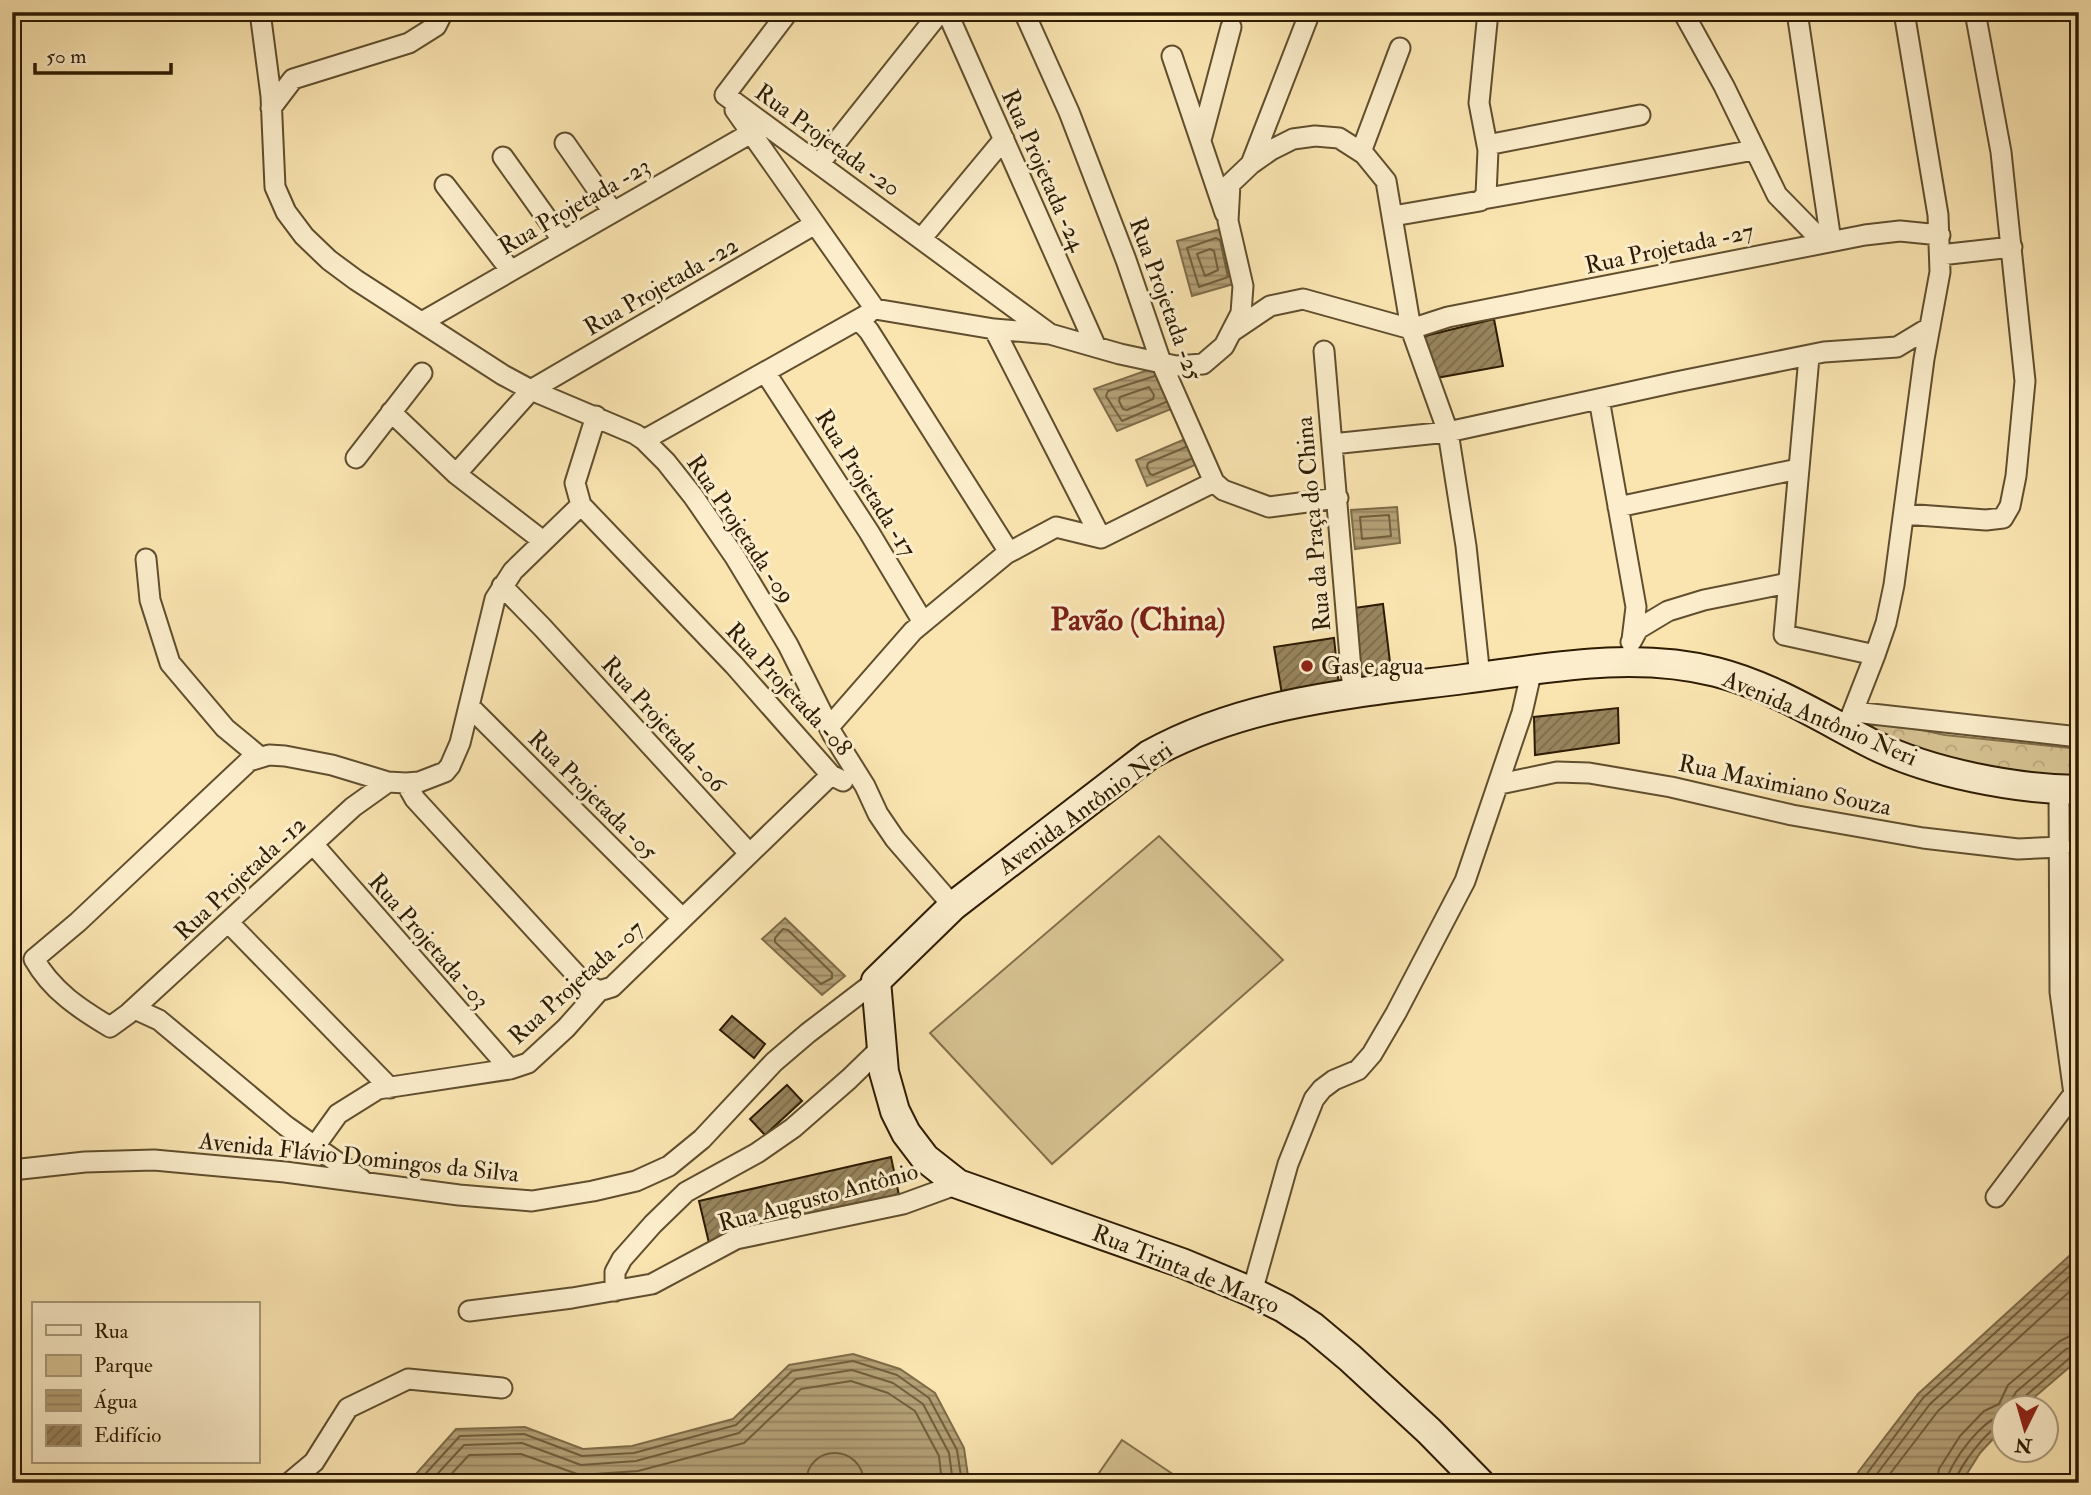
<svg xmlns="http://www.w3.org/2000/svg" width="2091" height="1495" viewBox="0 0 2091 1495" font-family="'IM FELL Double Pica',serif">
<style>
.green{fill:#d7c393;stroke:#826f4a;stroke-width:2}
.forest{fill:url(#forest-crowns);stroke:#826f4a;stroke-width:2}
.water{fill:url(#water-rules);stroke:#7e6b48;stroke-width:2}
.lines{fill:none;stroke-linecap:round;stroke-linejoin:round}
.shore{stroke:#705e3c;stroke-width:2}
.building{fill:url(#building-hatch);stroke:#2d1b02;stroke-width:2}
.street-tunnel{stroke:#d1bd8e;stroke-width:19;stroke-dasharray:19 10;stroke-linecap:butt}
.street-casing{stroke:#604e2e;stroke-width:23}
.secondary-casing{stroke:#2d1b02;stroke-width:32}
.street{stroke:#fceecc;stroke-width:19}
.secondary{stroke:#fceecc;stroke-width:28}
.poi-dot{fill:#8f2418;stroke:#fceecc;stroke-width:2.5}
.labels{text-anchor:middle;stroke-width:6;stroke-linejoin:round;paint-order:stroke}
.street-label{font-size:24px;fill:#2d1b02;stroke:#fceecc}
.poi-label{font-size:24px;fill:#2d1b02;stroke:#fceecc;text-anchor:start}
.district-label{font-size:32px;font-weight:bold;fill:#7a1f14;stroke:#fceecc}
</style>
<defs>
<pattern id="forest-crowns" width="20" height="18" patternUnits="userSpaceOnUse" patternTransform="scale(1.75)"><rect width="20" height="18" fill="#d7c393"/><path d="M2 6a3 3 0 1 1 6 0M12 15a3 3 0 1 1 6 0" fill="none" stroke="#b9a77d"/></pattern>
<pattern id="water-rules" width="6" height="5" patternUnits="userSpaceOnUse" patternTransform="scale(1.75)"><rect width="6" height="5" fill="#b4a076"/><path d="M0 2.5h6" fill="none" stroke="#93825f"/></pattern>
<pattern id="building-hatch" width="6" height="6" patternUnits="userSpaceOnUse" patternTransform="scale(1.75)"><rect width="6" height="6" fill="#98845d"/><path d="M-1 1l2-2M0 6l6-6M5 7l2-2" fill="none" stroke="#7c6b4b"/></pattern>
</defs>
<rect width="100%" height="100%" fill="#fae5b1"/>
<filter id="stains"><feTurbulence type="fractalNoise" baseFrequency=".00286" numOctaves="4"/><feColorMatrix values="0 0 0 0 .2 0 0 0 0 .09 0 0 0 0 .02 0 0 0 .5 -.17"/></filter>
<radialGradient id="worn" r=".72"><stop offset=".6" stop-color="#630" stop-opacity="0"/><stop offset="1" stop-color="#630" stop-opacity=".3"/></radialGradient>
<path class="green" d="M 1159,836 L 1283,960 L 1052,1164 L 930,1033 Z
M 1122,1440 L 1186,1483 L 1092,1483 Z"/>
<path class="forest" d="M 1883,722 L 1945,735 L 2079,749 L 2079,779 L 2011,773 L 1942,760 L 1869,727 Z"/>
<path class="water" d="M 1224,228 L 1237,283 L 1192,296 L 1177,241 Z
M 1159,366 L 1176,407 L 1117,431 L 1094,389 Z
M 1192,436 L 1204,461 L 1147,486 L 1136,460 Z
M 1397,507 L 1400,543 L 1355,549 L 1351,510 Z
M 785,918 L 845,976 L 822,995 L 762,939 Z
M 2079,1247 L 2079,1359 L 2023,1407 L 2004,1408 L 2003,1428 L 1980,1453 L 1961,1483 L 1852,1483 L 1859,1471 L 1918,1394 Z
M 853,1354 L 900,1369 L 935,1393 L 964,1448 L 969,1483 L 849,1483 L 835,1479 L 788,1483 L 408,1483 L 456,1429 L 525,1427 L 583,1449 L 632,1446 L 733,1419 L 789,1365 Z"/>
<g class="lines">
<path class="shore" d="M 1216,238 L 1220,240 L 1228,277 L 1199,287 L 1187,248 Z
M 1210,249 L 1214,251 L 1218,270 L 1205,276 L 1197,254 Z
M 1155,376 L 1108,391 L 1106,396 L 1122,421 L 1166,402
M 1149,387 L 1154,395 L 1153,399 L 1127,410 L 1123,409 L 1119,401 L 1120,397 Z
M 1186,447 L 1148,463 L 1147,467 L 1150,474 L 1153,475 L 1191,459
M 1389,515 L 1391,536 L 1362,539 L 1360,517 Z
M 783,929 L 788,930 L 832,973 L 832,978 L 821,984 L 775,942 L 775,938 Z
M 2010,1408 L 2012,1399 L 2016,1392 L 2066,1349 L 2079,1346
M 2019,1408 L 2022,1399 L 2072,1356 L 2079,1355
M 417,1483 L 460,1436 L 524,1434 L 582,1456 L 634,1453 L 736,1425 L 792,1371 L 853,1361 L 897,1375 L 929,1398 L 957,1450 L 962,1483
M 429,1483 L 464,1445 L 522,1443 L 581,1465 L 636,1461 L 739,1433 L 796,1379 L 852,1370 L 893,1383 L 923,1404 L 949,1453 L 953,1483
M 443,1483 L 469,1455 L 521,1454 L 580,1475 L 638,1471 L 744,1443 L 801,1389 L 851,1381 L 888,1393 L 915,1411 L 939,1456 L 942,1483
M 806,1483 C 807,1443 862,1443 864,1483
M 1860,1483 L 1923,1398 L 2079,1257
M 1870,1483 L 1930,1404 L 2079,1268
M 1883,1483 L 1938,1411 L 2079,1283
M 1936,1483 L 1939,1469 L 1960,1436 L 1984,1411 L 1999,1404 L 2008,1385 L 2060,1341 L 2070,1336 L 2079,1335
M 1946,1483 C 1948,1464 1984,1417 2004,1415
M 1955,1483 C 1957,1469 1989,1426 2004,1424"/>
</g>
<path class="building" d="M 1494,319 L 1503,366 L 1436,378 L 1421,337 Z
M 1383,604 L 1392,679 L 1356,684 L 1347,609 Z
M 1334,638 L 1339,686 L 1282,694 L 1274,647 Z
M 1618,708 L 1619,743 L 1535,755 L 1534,717 Z
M 732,1016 L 765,1044 L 754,1058 L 720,1030 Z
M 787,1085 L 802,1101 L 765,1135 L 750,1119 Z
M 891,1157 L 900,1200 L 709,1243 L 699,1201 Z"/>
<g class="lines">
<path class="street-tunnel" d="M 2049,822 L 2079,823"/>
<g class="street-casing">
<path id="street" d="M 260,12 L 271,96 L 275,187 L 286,212 L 304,236 L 329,260 L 356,280 L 503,375 L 531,390 L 635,434 L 644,440 L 666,462 L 693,496 L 735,557 L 788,645 L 833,735 L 865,786 L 878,814 L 895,839 L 953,906
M 947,12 L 1096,347
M 1024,12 L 1069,112 L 1126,260 L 1161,362 L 1214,482 L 1223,490 L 1269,507 L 1338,498
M 1683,12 L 1724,86 L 1777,195 L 1823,242
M 1797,12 L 1831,241
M 1172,56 L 1225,213
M 725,95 L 1050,334 L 1120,354 L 1176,366 L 1203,364 L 1224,346 L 1241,313 L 1243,286 L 1228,221 L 1230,184 L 1251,164 L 1271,150 L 1293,139 L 1315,136 L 1339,138 L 1364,154 L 1386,181 L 1411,329 L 1448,432 L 1466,546 L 1480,677
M 725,95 L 788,12
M 271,108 L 293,79 L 409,43 L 436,26 L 443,12
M 735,110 L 875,309 L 994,329 L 1050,334
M 1201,140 L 1231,27
M 565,143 L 613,212
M 1487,145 L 1640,115
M 1361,152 L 1400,48
M 503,157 L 563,241
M 819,164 L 940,12
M 1251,164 L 1310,12
M 445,185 L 511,271
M 1483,199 L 1754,150
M 1393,216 L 1480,201 L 1486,195 L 1488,150 L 1479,103 L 1488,12
M 921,239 L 1004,139
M 1940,255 L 2012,247
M 859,320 L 869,331 L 1009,552
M 422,322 L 751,133
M 994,329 L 1101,538
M 1233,331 L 1270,306 L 1303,299 L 1411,329 L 1448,317 L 1865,235 L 1900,231 L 1940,235
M 1324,351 L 1353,693
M 1809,357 L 1784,635 L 1875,655
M 765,372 L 869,532 L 923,622
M 1599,399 L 1636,607 L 1632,640
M 391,412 L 456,474 L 543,541
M 644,440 L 868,314
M 1332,444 L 1448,432 L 1676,382 L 1824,352 L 1897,347 L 1930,327
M 356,458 L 422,373
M 456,474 L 531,390 L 815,224
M 581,505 L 734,665 L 831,775 L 843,781
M 1618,507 L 1798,469
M 1904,514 L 1986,520 L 2003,518 L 2010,506 L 2016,476 L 2025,381 L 2001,152 L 1975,12
M 146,559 L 150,600 L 170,663 L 225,728 L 260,757
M 502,586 L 542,627 L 749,853
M 1631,642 L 1638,629 L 1668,611 L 1704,600 L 1788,583
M 470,707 L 682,918
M 1854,712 L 2079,737
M 829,727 L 913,631 L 1006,554 L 1056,527 L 1101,538 L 1214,482
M 1846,729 L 1875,655 L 1886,623 L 1894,585 L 1924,359 L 1940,272 L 1938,215 L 1904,12
M 388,782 L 353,807 L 128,1014 L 110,1027 C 80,1009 52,991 34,959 L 78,922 L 249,761 L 269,755 L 285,756 L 332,765 L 388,782 L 406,783 L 419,782 L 445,772 L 450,766 L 460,743 L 495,599 L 513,571 L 581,505 L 575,483 L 596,416
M 406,783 L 415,799 L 584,983 L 599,991
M 1500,784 L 1557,772 L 1589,773 L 1671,787 L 1792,815 L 1923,838 L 2018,849 L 2061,847
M 2059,790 L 2060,992 L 2074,1094
M 313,844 L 510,1069
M 229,923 L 390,1088
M 135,1009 L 159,1020 L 286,1126 L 361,1179
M 315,1146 L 338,1114 L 378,1089 L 510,1069 L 528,1063 L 566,1028 L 599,991 L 612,987 L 831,775
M 12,1170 L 85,1162 L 154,1160 L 285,1172 L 459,1195 L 532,1201 L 593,1191 L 636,1181 L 669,1166 L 702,1139 L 774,1062 L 808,1033 L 876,981
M 1996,1197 L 2079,1087
M 615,1291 L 615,1272 L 622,1259 L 653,1224 L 686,1192 L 757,1153 L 793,1128 L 849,1079 L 882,1047
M 1252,1292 L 1288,1164 L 1314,1099 L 1322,1089 L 1334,1080 L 1358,1070 L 1372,1054 L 1396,1013 L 1465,881 L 1522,713 L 1532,669
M 469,1311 L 572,1298 L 652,1284 L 736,1239 L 903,1204 L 958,1184
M 289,1483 L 314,1462 L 348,1408 L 408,1379 L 502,1388"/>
</g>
<g class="secondary-casing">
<path id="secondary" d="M 1480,1483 L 1429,1431 L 1350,1358 L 1313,1327 L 1284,1308 L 1252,1292 L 1182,1263 L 958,1184 L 925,1158 L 906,1133 L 895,1111 L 884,1072 L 876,981 L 953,906 L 1149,755 C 1246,701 1356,693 1464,679 C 1548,668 1633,651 1716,672 C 1772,686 1823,719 1874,745 C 1931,773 2015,789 2079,790"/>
</g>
<use href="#street" class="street"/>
<use href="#secondary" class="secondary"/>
</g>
<circle class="poi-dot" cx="1307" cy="666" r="7"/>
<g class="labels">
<g class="street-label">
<text transform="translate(828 140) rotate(36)" y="8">Rua Projetada -20</text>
<text transform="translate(1044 170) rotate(66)" y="8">Rua Projetada -24</text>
<text transform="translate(574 206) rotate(-30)" y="8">Rua Projetada -23</text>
<text transform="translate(1669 248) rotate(-12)" y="8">Rua Projetada -27</text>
<text transform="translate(661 286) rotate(-30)" y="8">Rua Projetada -22</text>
<text transform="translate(1166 299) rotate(70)" y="8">Rua Projetada -25</text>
<text transform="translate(866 483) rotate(58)" y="8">Rua Projetada -17</text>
<text transform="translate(1313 524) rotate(-95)" y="8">Rua da Praça do China</text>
<text transform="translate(741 529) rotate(56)" y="8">Rua Projetada -09</text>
<text transform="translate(789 689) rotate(47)" y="8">Rua Projetada -08</text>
<text transform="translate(1820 718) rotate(23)" y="8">Avenida Antônio Neri</text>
<text transform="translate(664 724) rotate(48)" y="8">Rua Projetada -06</text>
<text transform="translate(1785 785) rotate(12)" y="8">Rua Maximiano Souza</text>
<text transform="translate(593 795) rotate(45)" y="8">Rua Projetada -05</text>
<text transform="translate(1085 808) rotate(-36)" y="8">Avenida Antônio Neri</text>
<text transform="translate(240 878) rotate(-43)" y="8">Rua Projetada -12</text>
<text transform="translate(429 941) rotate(49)" y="8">Rua Projetada -03</text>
<text transform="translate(576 982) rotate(-42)" y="8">Rua Projetada -07</text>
<text transform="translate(359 1157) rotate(6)" y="8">Avenida Flávio Domingos da Silva</text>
<text transform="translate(818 1197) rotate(-15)" y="8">Rua Augusto Antônio</text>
<text transform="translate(1186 1269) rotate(22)" y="8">Rua Trinta de Março</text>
</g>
<g class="poi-label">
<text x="1321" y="674">Gas e agua</text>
</g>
<g class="district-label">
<text x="1138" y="630">Pavão (China)</text>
</g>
</g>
<rect width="2091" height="1495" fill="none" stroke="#fae5b1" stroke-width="42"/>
<rect x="14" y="14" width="2063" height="1467" fill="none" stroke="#2d1b02" stroke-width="3.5"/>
<rect x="21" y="21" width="2049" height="1453" fill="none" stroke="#2d1b02" stroke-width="2"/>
<rect x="32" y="1302" width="228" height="161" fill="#fceecc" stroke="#a99a7b" stroke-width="2"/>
<rect x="46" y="1325" width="35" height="10" fill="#fceecc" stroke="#a99a7b" stroke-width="2"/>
<text x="94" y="1338" font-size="21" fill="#2d1b02">Rua</text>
<rect x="46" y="1355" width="35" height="21" fill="#d7c393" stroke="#a99a7b" stroke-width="2"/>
<text x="94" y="1372" font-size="21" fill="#2d1b02">Parque</text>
<rect x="46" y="1390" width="35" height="21" fill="url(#water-rules)" stroke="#a99a7b" stroke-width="2"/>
<text x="94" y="1408" font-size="21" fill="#2d1b02">Água</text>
<rect x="46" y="1425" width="35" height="21" fill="url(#building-hatch)" stroke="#a99a7b" stroke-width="2"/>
<text x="94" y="1442" font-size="21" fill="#2d1b02">Edifício</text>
<g transform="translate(2025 1429) rotate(185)"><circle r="33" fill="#fceecc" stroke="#a99a7b" stroke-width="2"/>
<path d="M0-5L12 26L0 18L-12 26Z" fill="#8f2418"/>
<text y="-10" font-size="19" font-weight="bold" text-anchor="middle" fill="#2d1b02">N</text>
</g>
<path d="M35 63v10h136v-10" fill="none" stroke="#2d1b02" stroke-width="3.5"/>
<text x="46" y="63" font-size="21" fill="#2d1b02" stroke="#fceecc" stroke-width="5" paint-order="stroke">50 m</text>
<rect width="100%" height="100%" filter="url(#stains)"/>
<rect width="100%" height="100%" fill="url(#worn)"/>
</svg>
